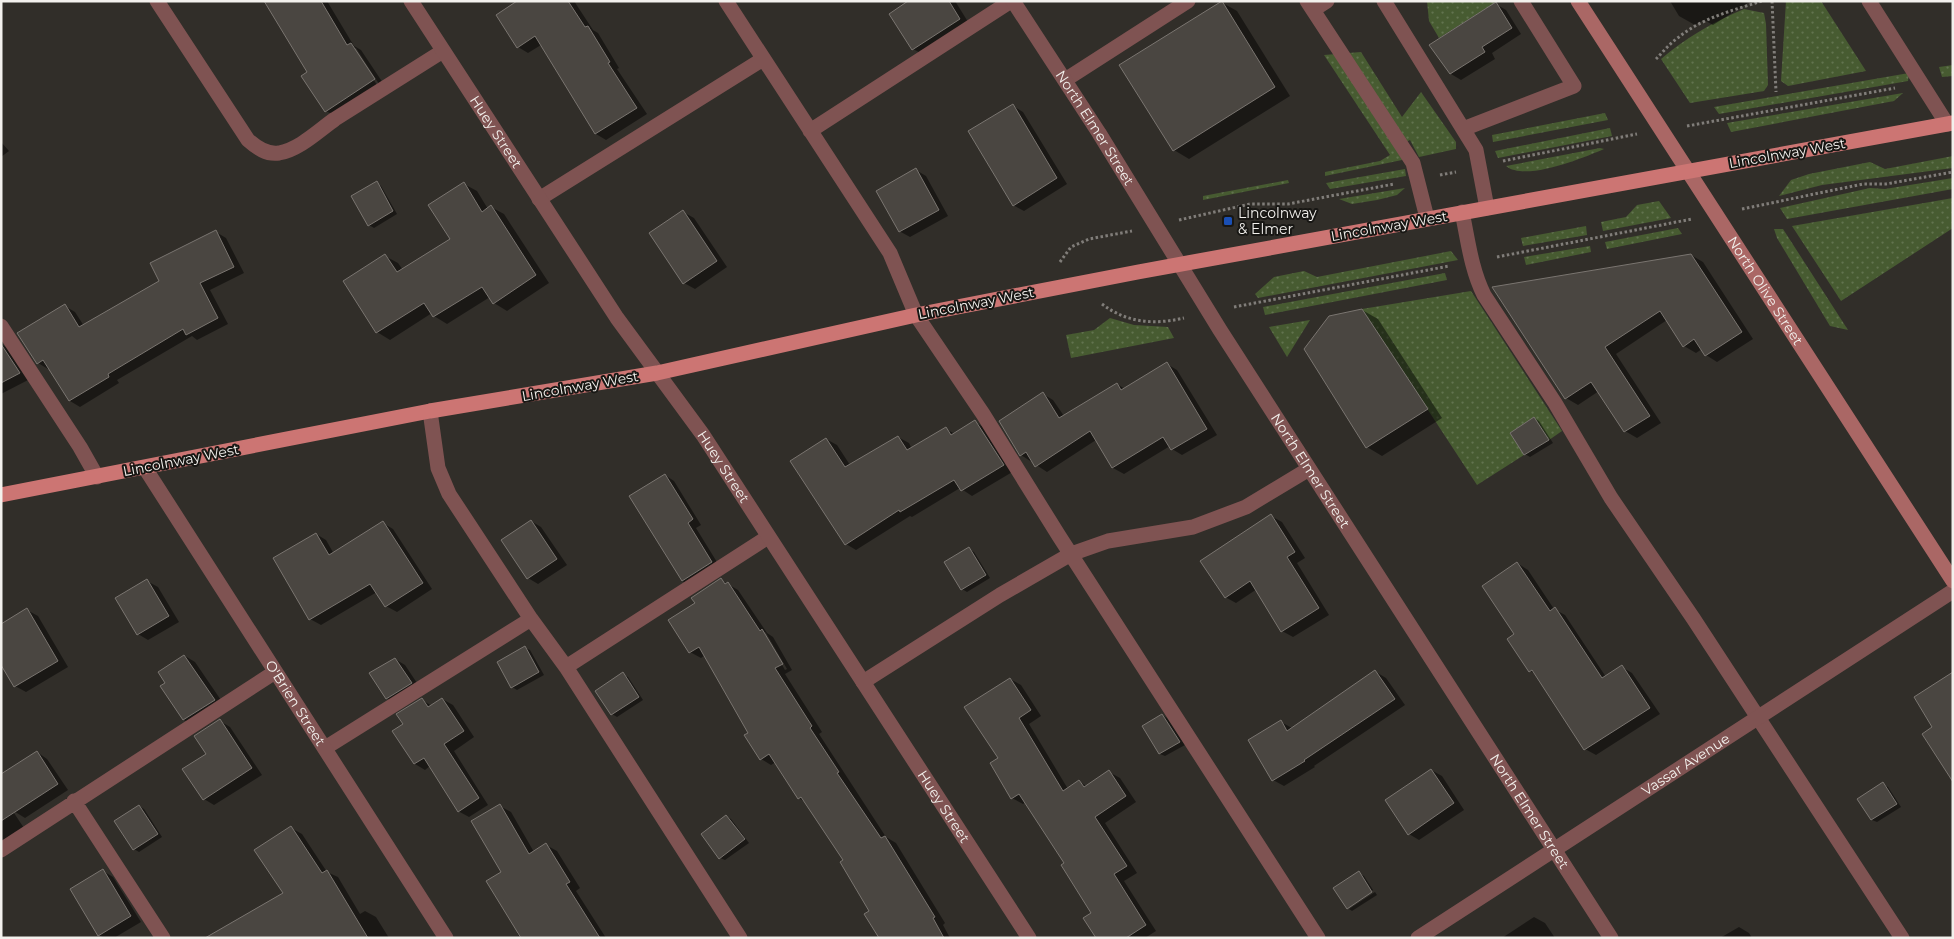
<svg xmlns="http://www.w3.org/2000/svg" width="1954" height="939" viewBox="0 0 1954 939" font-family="Montserrat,sans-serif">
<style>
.grass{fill:url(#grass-dots)}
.shadow{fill:#0007;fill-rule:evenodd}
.building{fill:#4a4641;stroke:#7a7570}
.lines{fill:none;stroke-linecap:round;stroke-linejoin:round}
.path{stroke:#807d79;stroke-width:3;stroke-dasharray:2.5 2.5;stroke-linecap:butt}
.lane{stroke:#7f5352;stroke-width:15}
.street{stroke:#7f5352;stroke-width:15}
.secondary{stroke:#aa6765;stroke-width:15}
.primary{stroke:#cc7573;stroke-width:15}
.transit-dot{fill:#1a4fb4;stroke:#181714;stroke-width:2}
.labels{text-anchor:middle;stroke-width:4;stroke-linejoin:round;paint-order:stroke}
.street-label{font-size:14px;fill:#f3f1ed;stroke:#181714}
.poi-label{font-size:14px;fill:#f3f1ed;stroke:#181714;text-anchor:start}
</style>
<defs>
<pattern id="grass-dots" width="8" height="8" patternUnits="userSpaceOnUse" patternTransform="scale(1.25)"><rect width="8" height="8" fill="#475b31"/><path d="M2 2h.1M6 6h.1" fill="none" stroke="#62734f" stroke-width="1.8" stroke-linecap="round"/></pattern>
</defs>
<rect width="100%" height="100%" fill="#312e29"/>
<path class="grass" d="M 1427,1 L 1495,1 L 1496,2 L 1439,38 L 1429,21 Z
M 1786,1 L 1821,1 L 1866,71 L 1788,86 L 1781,81 Z
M 1744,9 L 1764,13 L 1766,24 L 1768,85 L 1764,91 L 1690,103 L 1661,59 C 1687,37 1713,22 1744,9 Z
M 1361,52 L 1402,117 L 1421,92 L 1456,142 L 1456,149 L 1419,157 L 1410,140 L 1402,144 L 1402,160 L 1325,176 L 1325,172 L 1380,161 L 1390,155 L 1324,55 Z
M 1953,65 L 1953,76 L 1942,77 L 1939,67 Z
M 1909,73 L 1908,81 L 1719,114 L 1714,107 Z
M 1903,93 L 1894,101 L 1731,132 L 1727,123 Z
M 1605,113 L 1608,120 L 1493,142 L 1492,135 Z
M 1610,128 L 1612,136 L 1498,158 L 1495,151 Z
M 1600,148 L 1604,149 C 1583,158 1525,182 1506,166 Z
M 1953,156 L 1953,168 L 1822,185 L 1779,196 L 1791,180 L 1809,174 L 1870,162 L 1885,169 Z
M 1405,169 L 1406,176 L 1330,189 L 1326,183 Z
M 1953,178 L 1953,189 L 1787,219 L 1780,208 L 1870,188 L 1885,189 Z
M 1288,180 L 1289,183 L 1203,200 L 1203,196 Z
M 1405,188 L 1397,195 L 1377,200 L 1352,204 L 1339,199 Z
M 1953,198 L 1953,228 L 1841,301 L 1792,226 Z
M 1659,201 L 1671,218 L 1603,231 L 1601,222 L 1626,217 L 1637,205 Z
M 1586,226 L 1587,235 L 1523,246 L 1521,238 Z
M 1678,228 L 1682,234 L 1607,249 L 1605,242 Z
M 1774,229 L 1783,229 L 1848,330 L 1830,326 L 1777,238 Z
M 1590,246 L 1591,252 L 1526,265 L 1524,257 Z
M 1451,251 L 1458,260 L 1258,298 L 1255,294 L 1274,277 L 1304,271 L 1317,277 Z
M 1445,273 L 1447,280 L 1265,315 L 1263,307 Z
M 1471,291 L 1562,431 L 1549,440 L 1534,417 L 1510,433 L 1524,455 L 1477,485 L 1362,309 Z
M 1110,318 L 1134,325 L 1168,327 L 1174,338 L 1071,358 L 1066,335 L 1094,330 Z
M 1310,320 L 1287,357 L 1269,327 Z"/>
<path class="shadow" d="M 263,1 L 327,1 L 354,46 L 361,50 L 385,86 L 337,117 L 326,111 L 303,76 L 309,72 L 271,10 ZM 353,48 L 356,48 L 379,84 L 377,85 Z
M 520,1 L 574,1 L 593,30 L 598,33 L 619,68 L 617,69 L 647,114 L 606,140 L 596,134 L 541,45 L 528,53 L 518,47 Z
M 911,1 L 955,1 L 970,25 L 924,55 L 913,49 Z
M 1670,1 L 1751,1 L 1713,25 L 1704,20 L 1695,25 L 1679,16 Z
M 1221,2 L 1237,11 L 1290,96 L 1189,159 L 1174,150 Z
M 1496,4 L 1506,10 L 1521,34 L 1492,53 L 1495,59 L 1461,80 L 1451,74 Z
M 1013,106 L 1023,112 L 1067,184 L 1024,211 L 1013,205 Z
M 1,142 L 9,151 L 1,157 Z
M 916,170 L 926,176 L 948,216 L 910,237 L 899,231 Z
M 377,183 L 381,186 L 397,214 L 374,228 L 369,225 Z
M 464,184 L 477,191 L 488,209 L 491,207 L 504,214 L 549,283 L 507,311 L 494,303 L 490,297 L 447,324 L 434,316 L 432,313 L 390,340 L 377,332 L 344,282 L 385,256 L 398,263 L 403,270 L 452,239 Z
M 683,212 L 694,218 L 727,267 L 695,289 L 684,283 Z
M 216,232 L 226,238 L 244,273 L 210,290 L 228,324 L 197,340 L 192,336 L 117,380 L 119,383 L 80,407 L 70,401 L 50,368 L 48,369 L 38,363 L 65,306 L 75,312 L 84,326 L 161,281 Z
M 1691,255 L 1703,262 L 1753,339 L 1717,362 L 1706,355 L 1702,349 L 1696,353 L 1684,346 L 1667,320 L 1616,354 L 1661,423 L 1637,438 L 1625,431 L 1599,391 L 1578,405 L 1566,398 L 1494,288 Z
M 1362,310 L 1378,319 L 1442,418 L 1382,456 L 1367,447 Z
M 1,344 L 11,350 L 30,379 L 1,394 Z
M 1167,364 L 1177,370 L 1217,435 L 1182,455 L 1172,449 L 1170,446 L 1124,474 L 1113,468 L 1096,440 L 1047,472 L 1021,455 L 1043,394 L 1053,400 L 1064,416 L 1117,384 L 1125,389 Z
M 1534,418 L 1539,421 L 1553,443 L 1530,457 L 1525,454 Z
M 975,422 L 985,428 L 1014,471 L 972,496 L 960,488 L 912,517 L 910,516 L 856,550 L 846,544 L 826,439 L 837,445 L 850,465 L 898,437 L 909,443 L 912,449 L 946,429 L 955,434 Z
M 665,475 L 674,481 L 701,525 L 696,528 L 720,567 L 691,586 L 682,581 Z
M 1271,516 L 1282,522 L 1305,558 L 1297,563 L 1329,615 L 1293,637 L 1282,631 L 1257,589 L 1236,603 L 1225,597 Z
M 531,521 L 541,527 L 567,565 L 538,584 L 528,578 Z
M 383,523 L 393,529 L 432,589 L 397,612 L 386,606 L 377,592 L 321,625 L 310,619 L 316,534 L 326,540 L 334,554 Z
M 969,549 L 974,552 L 990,578 L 967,592 L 962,589 Z
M 1517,563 L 1528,570 L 1554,609 L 1565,615 L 1606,677 L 1622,667 L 1632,673 L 1660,714 L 1596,755 L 1585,749 L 1538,675 L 1530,671 L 1516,635 Z
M 721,580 L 738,590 L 767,633 L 773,637 L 792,670 L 785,674 L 822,732 L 819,734 L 886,837 L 896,843 L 945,923 L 943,925 L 950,938 L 881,938 L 871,911 L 844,861 L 805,802 L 799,798 L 776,762 L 771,765 L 761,759 L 750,733 L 705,655 L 701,658 L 690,652 L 696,604 ZM 761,629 L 766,633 L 787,669 L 785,670 Z
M 147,581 L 158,587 L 179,622 L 148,640 L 138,634 Z
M 27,610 L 38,616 L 68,667 L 26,692 L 15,686 Z
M 525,648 L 530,650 L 544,675 L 517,690 L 512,687 Z
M 185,656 L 195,662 L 225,706 L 195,726 L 184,720 L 162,686 L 166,683 Z
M 395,659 L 405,665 L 421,689 L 398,704 L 387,698 Z
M 1376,672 L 1386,678 L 1405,705 L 1314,766 L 1315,767 L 1284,786 L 1273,780 L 1281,722 L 1292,728 Z
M 623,674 L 628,677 L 643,700 L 617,717 L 612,714 Z
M 1010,679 L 1021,685 L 1041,716 L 1029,724 L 1068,789 L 1079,782 L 1087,786 L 1109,772 L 1120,778 L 1136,802 L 1105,823 L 1137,873 L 1124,881 L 1156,931 L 1145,938 L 1097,938 L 1093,913 L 1066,863 L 1026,802 L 1023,804 L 1012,798 L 1000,759 Z
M 442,699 L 453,705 L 474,737 L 454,751 L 488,805 L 469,817 L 458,811 L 430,766 L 425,770 L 415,764 L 394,731 L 404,724 L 422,700 L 432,706 Z
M 1162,715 L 1167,718 L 1185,745 L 1165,756 L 1160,754 L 1144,726 Z
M 220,721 L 230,727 L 262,775 L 214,805 L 204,799 Z
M 37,752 L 47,759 L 68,790 L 25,818 L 12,810 L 24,828 L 1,843 L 1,808 Z
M 1431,770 L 1442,776 L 1464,810 L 1419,840 L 1409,834 Z
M 1883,784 L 1888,787 L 1901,807 L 1877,822 L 1872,820 Z
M 139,806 L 144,809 L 162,837 L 139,852 L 134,849 Z
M 500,806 L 511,812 L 534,852 L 546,845 L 557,851 L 580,888 L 576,891 L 606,938 L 520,938 L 517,933 L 519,931 L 502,872 Z
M 726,816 L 731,819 L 749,843 L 725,860 L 720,858 Z
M 291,828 L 302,834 L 327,872 L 338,877 L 360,914 L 365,911 L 376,917 L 389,938 L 302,938 L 284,894 Z
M 103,871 L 113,877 L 141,922 L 114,938 L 104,938 L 99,935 Z
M 1359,873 L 1364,876 L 1373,890 L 1348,907 Z
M 1375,892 L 1377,895 L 1352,911 L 1349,909 Z
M 1534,917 L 1545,923 L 1555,938 L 1502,938 Z
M 1739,927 L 1749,933 L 1752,938 L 1720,938 Z"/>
<path class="building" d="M 264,1 L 321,1 L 347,45 L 351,43 L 375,79 L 325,112 L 301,76 L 307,72 Z
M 517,1 L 568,1 L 585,27 L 588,26 L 610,62 L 608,63 L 637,108 L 595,134 L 535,36 L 517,48 L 496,15 Z
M 908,1 L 949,1 L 960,19 L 912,50 L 889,14 Z
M 1222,1 L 1275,87 L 1173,151 L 1119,65 Z
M 1496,2 L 1512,28 L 1482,47 L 1485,52 L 1450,74 L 1429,45 Z
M 1013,104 L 1057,178 L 1013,206 L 968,131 Z
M 916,168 L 939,210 L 899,232 L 876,191 Z
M 377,181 L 393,211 L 368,226 L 351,196 Z
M 464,182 L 482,212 L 491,205 L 536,275 L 493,304 L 482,287 L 433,317 L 424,303 L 376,333 L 343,281 L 385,254 L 397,272 L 450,239 L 428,205 Z
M 683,210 L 717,261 L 683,284 L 649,233 Z
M 216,230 L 234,267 L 200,283 L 218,318 L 186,335 L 183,329 L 108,374 L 109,377 L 69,401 L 43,360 L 37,364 L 17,333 L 65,304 L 79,327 L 159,281 L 150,263 Z
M 1691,254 L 1742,332 L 1705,356 L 1694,339 L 1683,347 L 1660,311 L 1605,347 L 1650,416 L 1624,432 L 1591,382 L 1565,399 L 1492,287 Z
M 1362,309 L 1428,409 L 1366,448 L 1304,349 L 1329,316 Z
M 1,344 L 20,373 L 1,383 Z
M 1167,362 L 1207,429 L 1171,450 L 1163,437 L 1112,468 L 1090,431 L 1035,467 L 1026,452 L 1020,456 L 999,421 L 1043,392 L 1059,418 L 1117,383 L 1121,390 Z
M 1534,417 L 1549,440 L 1524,455 L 1510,433 Z
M 975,420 L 1004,465 L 961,491 L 954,480 L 900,512 L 899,510 L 845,545 L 790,461 L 826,438 L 845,467 L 898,436 L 907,450 L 946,427 L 951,435 Z
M 665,474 L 693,519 L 688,523 L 712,562 L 682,581 L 629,496 Z
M 1271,514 L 1295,552 L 1287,557 L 1319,608 L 1281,632 L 1250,581 L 1225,598 L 1200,561 Z
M 531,520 L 557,559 L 527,579 L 501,540 Z
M 383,521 L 423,583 L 385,607 L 370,584 L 309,620 L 273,558 L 316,533 L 329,555 Z
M 969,547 L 986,575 L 961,590 L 944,562 Z
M 1517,562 L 1550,611 L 1555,607 L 1602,678 L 1622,665 L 1650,708 L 1584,750 L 1532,670 L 1529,672 L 1507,639 L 1514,634 L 1482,586 Z
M 721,578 L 725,584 L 728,582 L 760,631 L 762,629 L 783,664 L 775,668 L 812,726 L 810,728 L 839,772 L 837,773 L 881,838 L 885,836 L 935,917 L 933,918 L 944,938 L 879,938 L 864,914 L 869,911 L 840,862 L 843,860 L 801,797 L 798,799 L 769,754 L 760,760 L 744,735 L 748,733 L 699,647 L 689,653 L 668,620 L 695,603 L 691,598 Z
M 147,579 L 169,616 L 137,635 L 115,598 Z
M 27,608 L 58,661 L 14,687 L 1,665 L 1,624 Z
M 525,646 L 539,672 L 511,688 L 497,662 Z
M 184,655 L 215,700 L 183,720 L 160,686 L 165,683 L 158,672 Z
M 395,658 L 412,683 L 386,699 L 369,673 Z
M 1375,670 L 1395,699 L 1304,760 L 1305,761 L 1272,781 L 1248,740 L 1281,720 L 1287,731 Z
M 623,672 L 639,697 L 611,715 L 595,691 Z
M 1953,672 L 1953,782 L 1922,734 L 1932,727 L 1914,697 Z
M 1010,678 L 1031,710 L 1019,718 L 1063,791 L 1079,780 L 1084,787 L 1109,770 L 1126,796 L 1095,817 L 1127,866 L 1114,874 L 1146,925 L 1126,938 L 1096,938 L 1083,918 L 1091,913 L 1061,865 L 1064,863 L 1019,794 L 1011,799 L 990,763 L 998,758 L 964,707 Z
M 422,698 L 428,707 L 442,698 L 464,731 L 444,744 L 479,798 L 458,812 L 424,758 L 414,764 L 392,731 L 403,724 L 396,714 Z
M 1162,714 L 1180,742 L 1159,754 L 1142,726 Z
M 220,719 L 252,768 L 203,800 L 182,769 L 206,754 L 194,736 Z
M 37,751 L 58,784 L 1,821 L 1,774 Z
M 1431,769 L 1454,803 L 1408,835 L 1385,800 Z
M 1883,782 L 1897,804 L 1871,820 L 1857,799 Z
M 500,804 L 529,854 L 546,843 L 570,882 L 566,884 L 600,938 L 521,938 L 486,881 L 501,872 L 471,821 Z
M 139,805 L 158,834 L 133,850 L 114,821 Z
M 726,815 L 745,839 L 719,859 L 701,834 Z
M 291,826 L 322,873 L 327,870 L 368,938 L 205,938 L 283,893 L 254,850 Z
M 103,869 L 131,916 L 98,936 L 70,889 Z
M 1359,871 L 1372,892 L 1347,909 L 1333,888 Z"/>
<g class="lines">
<path class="path" d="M 1772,1 L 1776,92
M 1656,59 C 1663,52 1670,43 1679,37 C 1702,18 1734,10 1762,1
M 1687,126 L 1895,88
M 1503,161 L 1637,134
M 1440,175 L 1456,172
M 1742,209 L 1863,184 L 1886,184 L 1953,172
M 1179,220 L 1250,204 L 1288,204 L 1394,184
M 1497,257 L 1692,219
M 1060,262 L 1071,247 L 1089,239 L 1132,231
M 1102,304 C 1127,323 1154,325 1184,318
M 1234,307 L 1449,266"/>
<path class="lane" d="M 157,1 L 248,140 C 257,148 267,155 279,153 C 300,149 318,131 335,119 C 371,96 407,74 443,51
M 726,1 L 890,253 L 916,315 L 983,414 L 1059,536 L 1318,938
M 1307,1 L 1413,163 L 1427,218
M 1384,1 L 1476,150 L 1487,208
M 1869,1 L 1947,124
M 1313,10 L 1327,1
M 1065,80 L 1188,1
M 1463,129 L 1574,86 L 1521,1
M 810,131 L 1011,1
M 539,199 L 763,59
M 1462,212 C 1468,240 1471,269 1484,295 L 1555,403 L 1611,498 L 1693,618 L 1902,938
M 1,326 L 80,447 L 97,477
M 430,411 L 438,468 L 449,494 L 531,619 L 566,667 L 740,938
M 566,667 L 768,537
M 863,682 L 1000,595 L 1071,554 L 1108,541 L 1193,527 L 1246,507 L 1309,469
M 325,748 L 531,619
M 74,801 L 163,938
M 1,850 L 275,672"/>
<g class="street">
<path id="s1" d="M 411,1 L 617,318 L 703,435 L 1029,938"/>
<path id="s2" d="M 1013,1 L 1099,133 L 1220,330 L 1611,938"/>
<path id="s3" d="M 145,468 L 446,938"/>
<path id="s4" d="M 1418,938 L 1953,591"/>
</g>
<path class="secondary" id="s5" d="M 1578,1 L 1953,581"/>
<path class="primary" d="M 1,495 L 430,411 L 657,373 L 916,315 L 1138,272 L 1953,123"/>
</g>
<rect class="transit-dot" x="1223" y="216" width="10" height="10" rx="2.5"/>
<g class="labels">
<g class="street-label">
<text dy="5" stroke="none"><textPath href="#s2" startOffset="151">North Elmer Street</textPath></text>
<text dy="5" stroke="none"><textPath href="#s1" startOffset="156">Huey Street</textPath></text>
<text transform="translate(1787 153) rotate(-10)" y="5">Lincolnway West</text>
<text transform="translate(1389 226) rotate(-10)" y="5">Lincolnway West</text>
<text dy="5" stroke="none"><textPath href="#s5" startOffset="345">North Olive Street</textPath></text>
<text transform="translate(976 303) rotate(-11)" y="5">Lincolnway West</text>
<text transform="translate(580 386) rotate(-10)" y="5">Lincolnway West</text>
<text transform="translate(181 460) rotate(-11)" y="5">Lincolnway West</text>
<text dy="5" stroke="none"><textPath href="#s1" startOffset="561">Huey Street</textPath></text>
<text dy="5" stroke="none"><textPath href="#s2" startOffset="556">North Elmer Street</textPath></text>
<text dy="5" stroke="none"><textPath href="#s3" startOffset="279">O'Brien Street</textPath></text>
<text dy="5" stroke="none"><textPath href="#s4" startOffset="319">Vassar Avenue</textPath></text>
<text dy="5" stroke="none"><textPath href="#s1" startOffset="966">Huey Street</textPath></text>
<text dy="5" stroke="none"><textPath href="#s2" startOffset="961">North Elmer Street</textPath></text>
</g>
<g class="poi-label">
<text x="1238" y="218">Lincolnway<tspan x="1238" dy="16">&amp; Elmer</tspan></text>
</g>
</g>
<rect width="1954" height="939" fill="none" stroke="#f3f1ed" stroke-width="5"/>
</svg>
